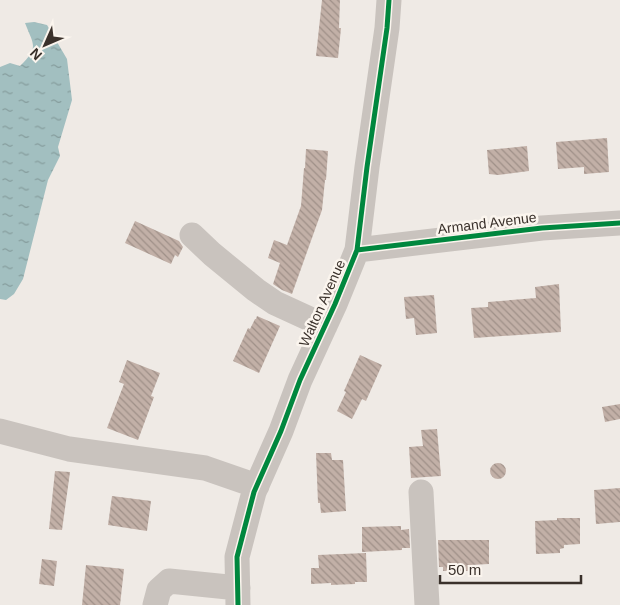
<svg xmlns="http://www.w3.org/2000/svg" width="620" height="605" viewBox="0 0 620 605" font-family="Arial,sans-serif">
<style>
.water{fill:url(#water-ripples)}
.building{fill:url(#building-back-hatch)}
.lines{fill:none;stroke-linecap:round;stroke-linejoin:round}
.minor{stroke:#c9c3be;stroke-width:25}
.cycleway-casing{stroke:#fbf5ee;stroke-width:8}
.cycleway{stroke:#00873e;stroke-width:5}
.labels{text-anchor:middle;stroke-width:5;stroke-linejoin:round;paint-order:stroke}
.street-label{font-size:14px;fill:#3a312b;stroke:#fbf5ee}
</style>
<defs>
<pattern id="water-ripples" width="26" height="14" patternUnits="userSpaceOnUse" patternTransform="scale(1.25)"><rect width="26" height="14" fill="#a2bfc0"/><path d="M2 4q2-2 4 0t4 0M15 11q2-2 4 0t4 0" fill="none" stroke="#859c9c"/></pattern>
<pattern id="building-back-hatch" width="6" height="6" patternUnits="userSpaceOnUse" patternTransform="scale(1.25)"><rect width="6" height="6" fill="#c2b0a7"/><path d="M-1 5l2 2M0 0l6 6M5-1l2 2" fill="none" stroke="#9f9088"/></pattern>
</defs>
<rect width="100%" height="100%" fill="#efeae5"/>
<path class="water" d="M 34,22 L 47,25 L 67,59 L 72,100 L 58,147 L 60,156 L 48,180 L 23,279 L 14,294 L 6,300 L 0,299 L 0,67 L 10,63 L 20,66 C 39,47 34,46 25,23 Z"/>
<path class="building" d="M 322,0 L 340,0 L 339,28 L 341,28 L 338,58 L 316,56 Z
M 607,138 L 609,172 L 584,174 L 584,167 L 558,169 L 556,142 Z
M 527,146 L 529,171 L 498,175 L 489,174 L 487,150 Z
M 306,149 L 328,151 L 326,180 L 325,180 L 322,210 L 292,294 L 282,290 L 273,284 L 280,263 L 268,258 L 274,240 L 287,245 L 301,206 L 304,168 L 305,168 Z
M 135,221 L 179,241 L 183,247 L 178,257 L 175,255 L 171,264 L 125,243 Z
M 559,284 L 561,332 L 474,338 L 471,308 L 488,307 L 488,302 L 536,298 L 535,287 Z
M 434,295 L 437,333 L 416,335 L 414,318 L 406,319 L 404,297 Z
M 257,316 L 280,326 L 259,373 L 233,361 L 248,328 L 250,329 L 255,319 L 256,319 Z
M 360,355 L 382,365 L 366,401 L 362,399 L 352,419 L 337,411 L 346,392 L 344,391 Z
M 127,360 L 160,373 L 151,396 L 154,397 L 138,440 L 107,428 L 124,384 L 119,382 Z
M 620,404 L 620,419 L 605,422 L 602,407 Z
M 437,429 L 441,476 L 411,478 L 409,447 L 423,446 L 421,430 Z
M 316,453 L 331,453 L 332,460 L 343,460 L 346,511 L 321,513 L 320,503 L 318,503 Z
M490 471a8 8 0 1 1 16 0a8 8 0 1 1-16 0Z
M 55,471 L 70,472 L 62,530 L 49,529 Z
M 620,488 L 620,522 L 596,524 L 594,490 Z
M 112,496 L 151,501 L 147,531 L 108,525 Z
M 557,518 L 580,518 L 580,544 L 564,545 L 564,548 L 560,549 L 560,553 L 536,554 L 535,521 L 557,520 Z
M 401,526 L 401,530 L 409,529 L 410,548 L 402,548 L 402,550 L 362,552 L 362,527 Z
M 438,540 L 489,540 L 489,564 L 470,565 L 470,571 L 443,571 L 443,567 L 439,567 Z
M 366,553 L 367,582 L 355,582 L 355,584 L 331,585 L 331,583 L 311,584 L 311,568 L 319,568 L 318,555 Z
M 42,559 L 57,561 L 54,586 L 39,584 Z
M 86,565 L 124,569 L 120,605 L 82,605 Z"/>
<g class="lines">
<path class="minor" d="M 192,235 L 212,254 L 256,290 L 275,303 L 325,326
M 357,250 L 542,228 L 620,223
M 0,431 L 69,449 L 205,468 L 257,486
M 421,492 L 427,605
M 155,605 L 159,590 L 169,581 L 238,588
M 238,605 L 237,557 L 254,492 L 281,431 L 300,380 L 335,304 L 357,250 L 367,167 L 387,28 L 389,0"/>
<g class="cycleway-casing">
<path id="cycleway" d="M 357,250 L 542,228 L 620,223
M 238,605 L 237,557 L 254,492 L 281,431 L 300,380 L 335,304 L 357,250 L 367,167 L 387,28 L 389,0"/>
</g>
<use href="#cycleway" class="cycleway"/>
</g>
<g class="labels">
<g class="street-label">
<text transform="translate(487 223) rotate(-7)" y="5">Armand Avenue</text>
<text transform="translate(322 303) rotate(-66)" y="5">Walton Avenue</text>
</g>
</g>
<g transform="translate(45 45) rotate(225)" stroke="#fbf5ee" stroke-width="4" paint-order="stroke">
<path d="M0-4L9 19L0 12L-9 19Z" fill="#3a312b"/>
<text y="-8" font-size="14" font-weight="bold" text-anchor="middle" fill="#3a312b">N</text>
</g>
<path d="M440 575v8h141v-8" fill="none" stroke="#3a312b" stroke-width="2.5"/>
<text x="448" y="575" font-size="15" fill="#3a312b" stroke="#fbf5ee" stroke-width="4" paint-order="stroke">50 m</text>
</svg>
